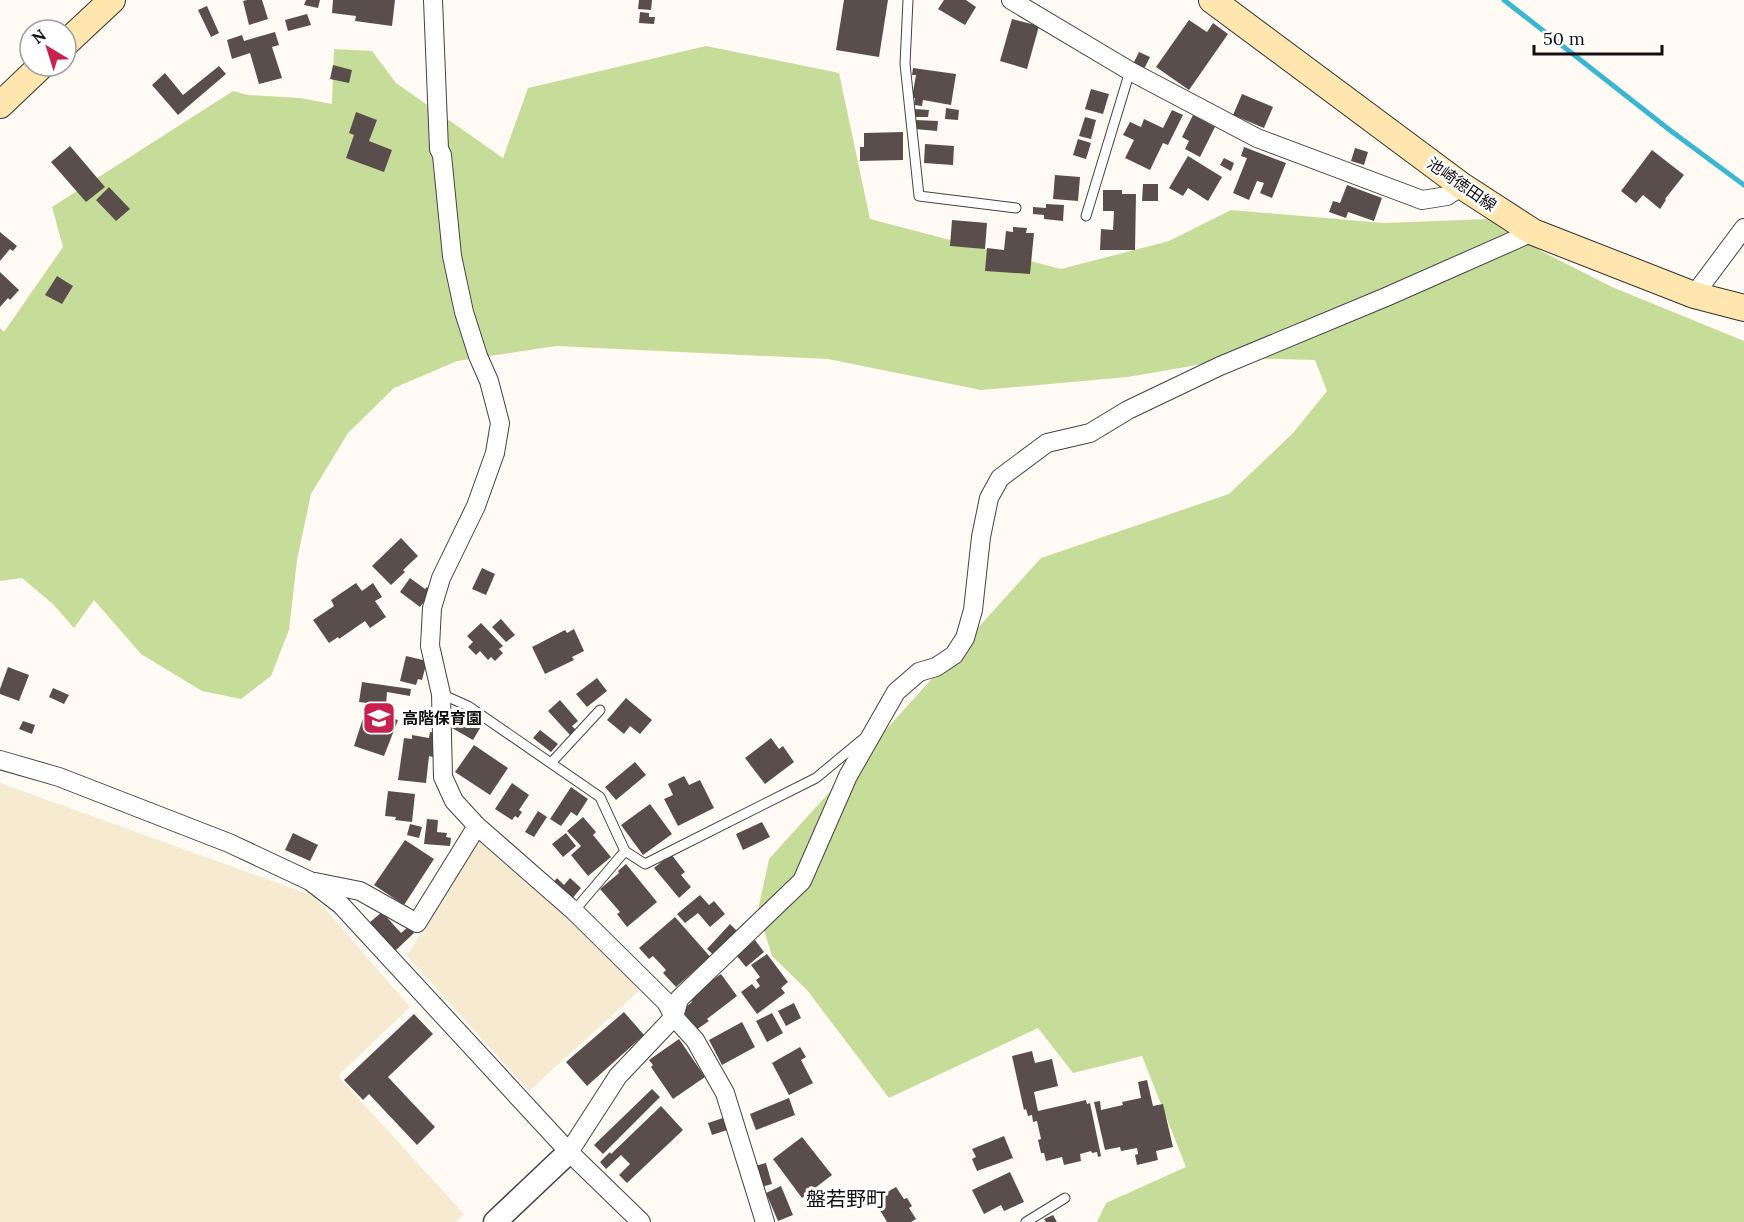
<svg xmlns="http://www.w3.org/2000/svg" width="1744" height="1222" viewBox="0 0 1744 1222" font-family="Lora,'Noto Sans JP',serif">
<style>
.farmland{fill:#f6ebd1}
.forest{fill:#c6dd99}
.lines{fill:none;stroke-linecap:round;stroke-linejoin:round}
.stream{stroke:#3ab6d2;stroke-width:5}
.building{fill:#594e4c}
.service-casing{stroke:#434343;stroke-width:11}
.minor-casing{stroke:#434343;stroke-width:20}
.tertiary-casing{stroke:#434343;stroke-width:25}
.secondary-casing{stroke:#323232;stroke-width:28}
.service{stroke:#fff;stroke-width:9}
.minor{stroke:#fff;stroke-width:18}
.tertiary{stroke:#fff;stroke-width:22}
.secondary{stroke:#ffe5ae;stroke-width:26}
.labels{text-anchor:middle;stroke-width:6;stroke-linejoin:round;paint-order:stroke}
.street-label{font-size:16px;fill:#101010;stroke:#fff}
.poi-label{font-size:16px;font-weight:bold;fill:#101010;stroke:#fff;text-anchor:start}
.quarter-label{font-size:20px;fill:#101010;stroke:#fff}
</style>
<rect width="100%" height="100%" fill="#fffaf3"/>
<path class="farmland" d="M 0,783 L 314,896 L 410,1007 L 338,1076 L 464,1214 L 456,1222 L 0,1222 Z
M 480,836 L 643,987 L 529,1091 L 407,956 Z"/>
<path class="forest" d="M 706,46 L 839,73 L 870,219 L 1061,269 L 1169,241 L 1231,210 L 1384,223 L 1489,219 L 1541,251 L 1612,287 L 1744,341 L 1744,1222 L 1097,1222 L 1106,1203 L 1186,1167 L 1142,1056 L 1073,1073 L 1038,1028 L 889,1098 L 807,990 L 772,956 L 758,910 L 769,859 L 1041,558 L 1229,494 L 1293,433 L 1327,391 L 1315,360 L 1237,358 L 1128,377 L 981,390 L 828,359 L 556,346 L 457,361 L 394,388 L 348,433 L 311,494 L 297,560 L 289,630 L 271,676 L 241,699 L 202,691 L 141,654 L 94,600 L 74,628 L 54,605 L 22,578 L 0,581 L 0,328 L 4,332 L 63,247 L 52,207 L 233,91 L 248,95 L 300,98 L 332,104 L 334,49 L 372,51 L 396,83 L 503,158 L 528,88 Z"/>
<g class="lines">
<path class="stream" d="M 1504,0 L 1671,131 L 1744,185"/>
</g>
<path class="building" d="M 247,0 L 262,0 L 268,19 L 249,25 L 243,1 Z
M 306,0 L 320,0 L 318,8 L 304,5 Z
M 333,0 L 395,0 L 392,26 L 355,21 L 356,16 L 332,13 Z
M 639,0 L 652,0 L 651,10 L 638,9 Z
M 844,0 L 888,0 L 879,57 L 836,50 Z
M 944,0 L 966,0 L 976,7 L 965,25 L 938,9 Z
M 207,6 L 219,33 L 211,37 L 198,10 Z
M 640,12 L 649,13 L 649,17 L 655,17 L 654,24 L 639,23 Z
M 307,14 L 311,25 L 288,31 L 285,20 Z
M 1012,19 L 1039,26 L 1027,69 L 1000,61 Z
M 1189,20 L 1207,32 L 1213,23 L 1228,34 L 1189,90 L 1156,67 Z
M 275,32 L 279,45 L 272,47 L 282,78 L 259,84 L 250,53 L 232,59 L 227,40 L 242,35 L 244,41 Z
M 1139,52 L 1150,57 L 1144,69 L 1133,64 Z
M 333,65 L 352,70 L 349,83 L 330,79 Z
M 219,66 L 226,74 L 178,115 L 152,85 L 165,73 L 183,95 Z
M 913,68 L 956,74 L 951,105 L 923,100 L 922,106 L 914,105 L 915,98 L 912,98 L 916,75 L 912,75 Z
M 1091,89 L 1109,94 L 1103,114 L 1085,109 Z
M 1242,94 L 1273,107 L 1264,128 L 1233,115 Z
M 946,108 L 959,110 L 958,120 L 945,119 Z
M 915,109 L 929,110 L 928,117 L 914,117 Z
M 1172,110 L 1183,115 L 1168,145 L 1163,143 L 1150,170 L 1125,158 L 1134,140 L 1123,135 L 1130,122 L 1141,127 L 1144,119 L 1163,128 Z
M 356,112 L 377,120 L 369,141 L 392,150 L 384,172 L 346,158 L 354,135 L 349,133 Z
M 1193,115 L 1215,127 L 1200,157 L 1185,149 L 1189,141 L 1182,137 Z
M 1085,117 L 1096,120 L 1091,139 L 1079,136 Z
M 916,120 L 938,121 L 937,131 L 915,129 Z
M 903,132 L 903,160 L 860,161 L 860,147 L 864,147 L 864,133 Z
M 1078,139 L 1091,143 L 1086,159 L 1073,155 Z
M 925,144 L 954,146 L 953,165 L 924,163 Z
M 70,146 L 105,187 L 86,202 L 51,162 Z
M 1244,147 L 1286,163 L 1272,198 L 1260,193 L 1264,183 L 1257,181 L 1249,200 L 1233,193 L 1247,158 L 1241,156 Z
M 1355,148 L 1368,152 L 1364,165 L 1351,161 Z
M 1652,150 L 1684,175 L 1665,199 L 1666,200 L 1660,209 L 1643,195 L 1636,203 L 1621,191 Z
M 1188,156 L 1222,177 L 1208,201 L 1188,188 L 1183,196 L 1169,188 Z
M 1224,158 L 1234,163 L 1231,171 L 1220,165 Z
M 1055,175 L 1080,177 L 1078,201 L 1053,199 Z
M 1143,184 L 1158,184 L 1158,201 L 1142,201 Z
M 1347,185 L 1382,198 L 1374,221 L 1348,212 L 1346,218 L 1329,212 L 1333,201 L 1340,203 Z
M 109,187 L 130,209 L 116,221 L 96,200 Z
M 1103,190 L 1122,190 L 1122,194 L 1136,194 L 1135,250 L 1100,250 L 1101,229 L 1113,230 L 1114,211 L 1103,211 Z
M 1046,204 L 1064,205 L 1063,221 L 1044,219 L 1044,215 L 1033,214 L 1033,207 L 1046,208 Z
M 952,220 L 987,223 L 985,249 L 950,246 Z
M 1013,227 L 1027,228 L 1026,233 L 1034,233 L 1030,274 L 985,271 L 987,248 L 1004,250 L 1006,231 L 1013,232 Z
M 0,232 L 17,246 L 13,251 L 10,249 L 0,261 Z
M 0,272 L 19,290 L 10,300 L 8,298 L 0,307 Z
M 57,276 L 73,286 L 62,304 L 45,295 Z
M 401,538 L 418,556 L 403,570 L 405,572 L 391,585 L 372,566 Z
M 482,568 L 495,574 L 486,595 L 472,589 Z
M 410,578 L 425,589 L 427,587 L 432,591 L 420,607 L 400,592 Z
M 356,583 L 362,591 L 373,583 L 382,597 L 375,601 L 386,617 L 370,628 L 365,621 L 339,639 L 338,637 L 329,643 L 313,620 L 334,606 L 331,600 Z
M 501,619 L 515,635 L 506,642 L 492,627 Z
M 481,623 L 503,646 L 499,649 L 503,653 L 495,661 L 491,657 L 488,660 L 480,651 L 476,655 L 468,647 L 473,642 L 467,636 Z
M 574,629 L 584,651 L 572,657 L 574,660 L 545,674 L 532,647 L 565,630 L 567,633 Z
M 406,656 L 427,661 L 422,680 L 418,679 L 416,685 L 400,681 Z
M 8,667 L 29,675 L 19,701 L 0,694 L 0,689 Z
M 597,678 L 607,691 L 587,707 L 576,694 Z
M 362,682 L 411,689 L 410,696 L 387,692 L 386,705 L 359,702 Z
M 53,688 L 69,695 L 64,704 L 49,697 Z
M 626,698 L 652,720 L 640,734 L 630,726 L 624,734 L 607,720 Z
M 560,700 L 578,721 L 572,726 L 576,730 L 570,735 L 548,711 Z
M 463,711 L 483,723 L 473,740 L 452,728 Z
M 365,712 L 374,715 L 375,713 L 398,720 L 384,756 L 354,746 Z
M 23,721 L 35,725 L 32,734 L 19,729 Z
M 540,730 L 558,744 L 551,752 L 533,738 Z
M 430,732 L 436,733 L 433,757 L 429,756 L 426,783 L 398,780 L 404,738 L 412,739 L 412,735 L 429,738 Z
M 771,738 L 779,749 L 783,746 L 794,762 L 765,784 L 745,758 Z
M 474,745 L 508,768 L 490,795 L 455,772 Z
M 635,762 L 646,775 L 616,800 L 605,787 Z
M 684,776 L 689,785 L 700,780 L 714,808 L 678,826 L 664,799 L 673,795 L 668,784 Z
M 512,783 L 529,795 L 519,810 L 522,812 L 518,818 L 515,816 L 512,820 L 495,809 Z
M 571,787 L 588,799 L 577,816 L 571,812 L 561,826 L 550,819 Z
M 388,791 L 415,794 L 412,822 L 395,820 L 396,817 L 385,816 Z
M 650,804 L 672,834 L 643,855 L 621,825 Z
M 538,811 L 547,817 L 534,837 L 525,832 Z
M 583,817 L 596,832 L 593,835 L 611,857 L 588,876 L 571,855 L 581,846 L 567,831 Z
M 427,819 L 438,820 L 437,832 L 447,833 L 446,837 L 451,838 L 450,846 L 424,844 Z
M 762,822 L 770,837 L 743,850 L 736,834 Z
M 410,824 L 422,827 L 419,838 L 407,835 Z
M 293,833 L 318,845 L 310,861 L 285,850 Z
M 566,833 L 576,846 L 563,857 L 552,844 Z
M 405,840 L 434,859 L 404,905 L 374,885 Z
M 671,854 L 685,872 L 681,875 L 691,887 L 679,898 L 654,868 Z
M 626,864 L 657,902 L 627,927 L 617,914 L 620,912 L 600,889 L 619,873 L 618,871 Z
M 557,878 L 564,885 L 570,878 L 581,888 L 571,900 L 552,884 Z
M 700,895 L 709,905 L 714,901 L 725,914 L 710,927 L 698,913 L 685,923 L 677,914 Z
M 382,912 L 401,933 L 408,927 L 414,933 L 395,951 L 369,923 Z
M 675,917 L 713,960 L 706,966 L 703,963 L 676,987 L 663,973 L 666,970 L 653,956 L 649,959 L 639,948 Z
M 730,924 L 737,931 L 719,960 L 707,949 Z
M 755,940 L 764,952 L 746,967 L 736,955 Z
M 767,954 L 788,982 L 781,988 L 785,993 L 757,1014 L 741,992 L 752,984 L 756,989 L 760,986 L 756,980 L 760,977 L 751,965 Z
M 721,974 L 737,996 L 707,1019 L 709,1021 L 696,1030 L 682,1010 L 692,1002 L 688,997 Z
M 794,1003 L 801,1018 L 786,1026 L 778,1011 Z
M 624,1012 L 644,1035 L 587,1086 L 566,1062 Z
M 772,1013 L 783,1033 L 767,1042 L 756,1021 Z
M 414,1014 L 433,1034 L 388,1077 L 435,1127 L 417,1145 L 369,1094 L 363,1100 L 344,1080 Z
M 742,1022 L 755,1047 L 722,1065 L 709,1040 Z
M 679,1039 L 705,1077 L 673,1099 L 651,1067 L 653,1065 L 649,1060 Z
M 800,1047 L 806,1057 L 801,1060 L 813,1083 L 789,1095 L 772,1063 Z
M 1032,1051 L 1035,1063 L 1052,1059 L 1058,1086 L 1034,1092 L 1038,1111 L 1086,1100 L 1087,1104 L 1090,1103 L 1101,1156 L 1098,1157 L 1097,1152 L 1092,1153 L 1091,1151 L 1080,1154 L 1081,1161 L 1064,1165 L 1062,1157 L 1046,1161 L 1044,1153 L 1041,1153 L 1038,1140 L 1041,1139 L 1037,1121 L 1033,1122 L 1032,1115 L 1028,1116 L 1026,1109 L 1024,1110 L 1012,1056 Z
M 1147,1080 L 1153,1106 L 1163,1104 L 1173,1147 L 1156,1151 L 1158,1160 L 1137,1165 L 1135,1155 L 1138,1154 L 1137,1148 L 1121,1151 L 1120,1147 L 1105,1150 L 1094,1102 L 1100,1101 L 1101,1110 L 1123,1105 L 1122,1102 L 1141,1098 L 1138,1082 Z
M 652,1089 L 660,1097 L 603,1154 L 594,1145 Z
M 789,1098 L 795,1115 L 756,1130 L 750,1114 Z
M 661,1106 L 683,1130 L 627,1183 L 619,1175 L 630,1164 L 621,1155 L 606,1169 L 600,1162 L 610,1152 L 611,1154 Z
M 723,1118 L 727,1130 L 712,1135 L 708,1123 Z
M 1004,1136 L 1013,1158 L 977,1171 L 972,1159 L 976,1157 L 972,1149 Z
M 802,1137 L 832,1175 L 802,1198 L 773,1159 Z
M 766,1163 L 772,1184 L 761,1187 L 755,1166 Z
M 1010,1172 L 1024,1202 L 1004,1211 L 1001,1205 L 984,1214 L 972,1190 Z
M 781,1186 L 793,1215 L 778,1221 L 766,1193 Z
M 896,1187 L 904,1199 L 907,1198 L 912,1206 L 909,1208 L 916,1219 L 911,1222 L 887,1222 L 874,1200 Z
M 1053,1215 L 1057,1222 L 1046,1222 L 1044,1219 Z"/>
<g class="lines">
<g class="service-casing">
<path id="service" d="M 908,0 L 905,64 L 919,196 L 1016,208
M 1086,216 L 1130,71
M 441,694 L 468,706 L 600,797 L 625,851 L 574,911
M 551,763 L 600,710
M 625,851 L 645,864 L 816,778 L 863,739
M 1026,1222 L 1065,1198"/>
</g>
<g class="minor-casing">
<path id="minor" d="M 433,0 L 439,149 L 442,155 L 452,256 L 464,312 L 478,356 L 489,381 L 500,423 L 495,453 L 476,506 L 441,578 L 432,608 L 430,646 L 441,694 L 443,777 L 454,801 L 477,826 L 574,911 L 666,1002 L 674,1017 L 695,1040 L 725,1093 L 765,1222
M 1011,0 L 1130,71 L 1257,138 L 1422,200 L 1447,196 L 1462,186
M 1694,295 L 1744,228
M 0,760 L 59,777 L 229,843 L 310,881 L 341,905 L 569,1152 L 641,1222
M 315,882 L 360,891 L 417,923 L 477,826
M 569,1152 L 618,1076 L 674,1017 L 679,999 L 802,881 L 848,776 L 896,692 L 919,672 L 936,667 L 954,655 L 965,638 L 973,610 L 981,537 L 989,498 L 1000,478 L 1047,443 L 1090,433 L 1128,410 L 1220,366 L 1386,297 L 1533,232"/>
</g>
<g class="tertiary-casing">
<path id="tertiary" d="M 495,1222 L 569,1152"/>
</g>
<g class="secondary-casing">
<path id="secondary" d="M 1212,0 L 1462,186 L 1533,232 L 1694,295 L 1744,308
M 66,43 L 112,0
M 0,105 L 41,66"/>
</g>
<use href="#service" class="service"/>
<use href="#minor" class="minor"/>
<use href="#tertiary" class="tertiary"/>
<use href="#secondary" class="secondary"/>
</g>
<defs>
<g id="school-square" transform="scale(1.725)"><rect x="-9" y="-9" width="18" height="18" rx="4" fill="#c6224d" stroke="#fff"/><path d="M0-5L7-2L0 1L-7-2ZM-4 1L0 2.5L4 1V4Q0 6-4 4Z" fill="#fff"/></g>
</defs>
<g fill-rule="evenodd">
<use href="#school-square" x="379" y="718"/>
</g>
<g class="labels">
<g class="street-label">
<text transform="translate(1462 184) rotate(35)" y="6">池崎徳田線</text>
</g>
<g class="poi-label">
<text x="402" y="724">高階保育園</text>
</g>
<g class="quarter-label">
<text x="846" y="1206">盤若野町</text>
</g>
</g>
<g transform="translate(48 48) rotate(322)"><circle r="28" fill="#ffffff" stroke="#9f9f9f" stroke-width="1.5"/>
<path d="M0-4.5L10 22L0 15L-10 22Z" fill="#c6224d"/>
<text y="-9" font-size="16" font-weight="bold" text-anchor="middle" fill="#101010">N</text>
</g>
<path d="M1534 45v9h128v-9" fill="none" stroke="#101010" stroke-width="3"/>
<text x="1543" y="45" font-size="18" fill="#101010" stroke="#ffffff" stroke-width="4.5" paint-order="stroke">50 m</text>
</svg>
